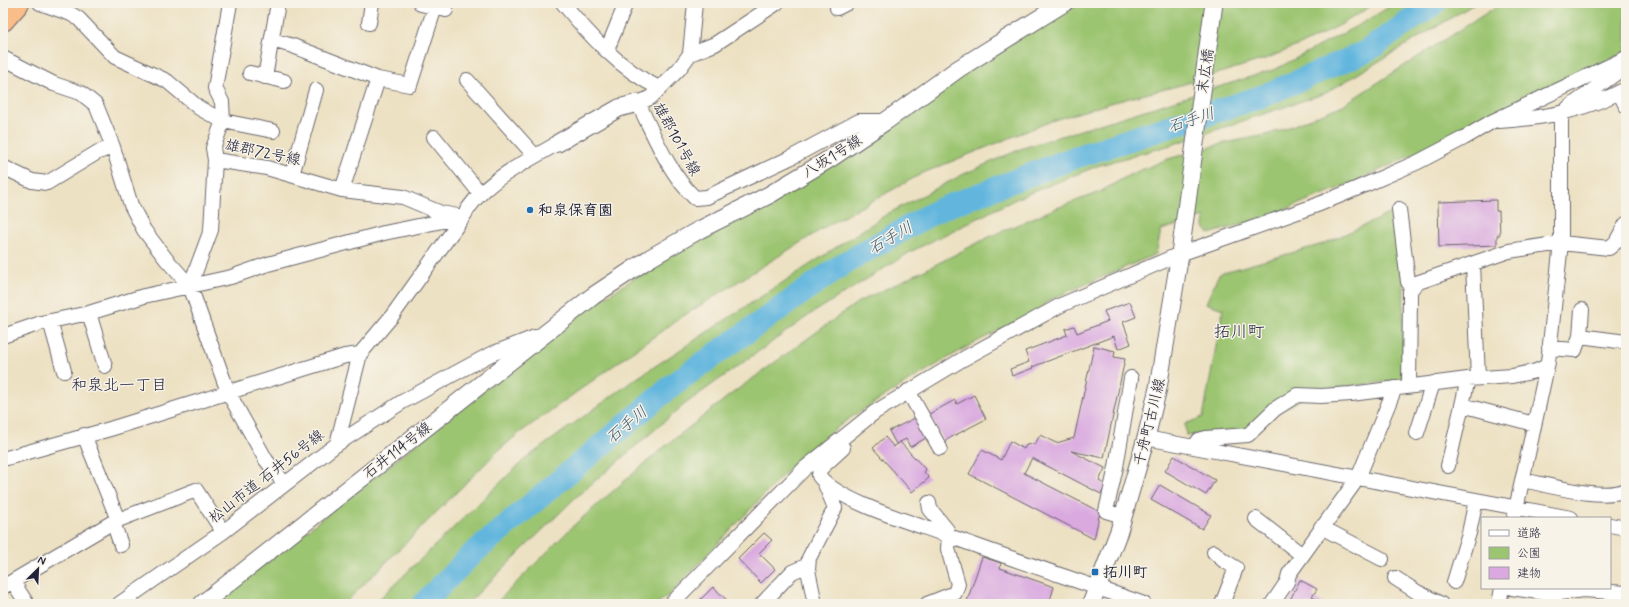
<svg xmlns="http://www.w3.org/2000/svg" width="1629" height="607" viewBox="0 0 1629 607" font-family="Mynerve,'Klee One',sans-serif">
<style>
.green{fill:#9cc571;stroke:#5f7456}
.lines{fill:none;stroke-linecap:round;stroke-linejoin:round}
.river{stroke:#62b6de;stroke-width:23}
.building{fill:#d9a9e0}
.minor-casing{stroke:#69656b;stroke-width:16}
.tertiary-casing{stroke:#69656b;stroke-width:19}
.trunk-casing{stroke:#69656b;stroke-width:24}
.minor{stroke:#fff;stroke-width:14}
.tertiary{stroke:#fff;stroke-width:17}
.trunk{stroke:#f8bd89;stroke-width:22}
.poi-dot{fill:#1f6fb2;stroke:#f7f3e8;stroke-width:1.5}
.labels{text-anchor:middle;stroke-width:3;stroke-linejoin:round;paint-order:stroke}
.street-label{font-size:15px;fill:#22223b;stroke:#f7f3e8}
.poi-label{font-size:15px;font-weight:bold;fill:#22223b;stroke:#f7f3e8;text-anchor:start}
.water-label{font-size:16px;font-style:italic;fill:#385674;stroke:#f7f3e8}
.neighbourhood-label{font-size:16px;fill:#22223b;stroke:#f7f3e8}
.quarter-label{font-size:17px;fill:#22223b;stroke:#f7f3e8}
</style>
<rect width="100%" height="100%" fill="#f7f3e8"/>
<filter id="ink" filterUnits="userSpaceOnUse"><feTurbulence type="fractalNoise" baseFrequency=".025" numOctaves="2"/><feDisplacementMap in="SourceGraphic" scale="8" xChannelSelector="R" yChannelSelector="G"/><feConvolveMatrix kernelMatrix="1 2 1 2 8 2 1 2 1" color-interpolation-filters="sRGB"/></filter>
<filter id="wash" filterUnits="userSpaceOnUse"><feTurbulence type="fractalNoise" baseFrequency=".012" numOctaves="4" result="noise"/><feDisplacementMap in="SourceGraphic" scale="16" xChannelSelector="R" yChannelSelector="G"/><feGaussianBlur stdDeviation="0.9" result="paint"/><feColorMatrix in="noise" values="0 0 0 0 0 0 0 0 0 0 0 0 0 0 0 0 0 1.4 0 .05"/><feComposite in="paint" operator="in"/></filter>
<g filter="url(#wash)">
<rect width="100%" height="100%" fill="#ede1c3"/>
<path class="green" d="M 1087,3 L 1376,3 L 1342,24 L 1307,42 L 1265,59 L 1181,85 L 1114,102 L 1054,120 L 923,173 L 830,224 L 680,318 L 518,434 L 498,451 L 344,604 L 214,604 L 587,309 L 642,273 L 926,99 L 1058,11 Z
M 1395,3 L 1476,3 L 1326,93 L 1171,145 L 1100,165 L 1020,197 L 910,252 L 811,314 L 685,404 L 575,498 L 467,604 L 374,604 L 525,459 L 634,380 L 887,214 L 964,174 L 1023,148 L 1276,69 L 1368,20 Z
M 1502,3 L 1626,3 L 1626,52 L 1553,85 L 1458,134 L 1354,182 L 1271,215 L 1209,234 L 1204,227 L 1205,217 L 1161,230 L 1156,254 L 1047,301 L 1039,311 L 972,344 L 907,382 L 847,420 L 802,455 L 670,594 L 657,604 L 495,604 L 573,526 L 658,452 L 730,395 L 858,302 L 925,270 L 993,235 L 1054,209 L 1100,192 L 1129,175 L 1168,159 L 1225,143 L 1266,135 L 1289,127 L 1343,105 Z
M 1389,214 L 1395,215 L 1404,281 L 1402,380 L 1317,390 L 1246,431 L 1186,436 L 1185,424 L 1203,417 L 1223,309 L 1206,303 L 1218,276 L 1221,273 L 1323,244 Z"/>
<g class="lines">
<path class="river" d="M 423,604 L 470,556 L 675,383 L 843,264 L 938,210 L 1076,157 L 1263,96 L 1367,51 L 1435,3"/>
</g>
<g id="blocks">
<path class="building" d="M 1496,200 L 1496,211 L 1499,211 L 1500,235 L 1497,235 L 1497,245 L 1439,247 L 1438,202 Z
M 1130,302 L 1136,317 L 1123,322 L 1131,344 L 1118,349 L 1114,336 L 1032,367 L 1033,368 L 1012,376 L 1010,369 L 1029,362 L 1025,351 L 1067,335 L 1065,329 L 1074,326 L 1077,333 L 1108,321 L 1104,311 Z
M 1094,346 L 1115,351 L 1114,357 L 1125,359 L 1104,458 L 1071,451 L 1105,468 L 1099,481 L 1106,485 L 1101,494 L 1032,458 L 1024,473 L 1100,512 L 1094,539 L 969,474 L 982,450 L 1001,460 L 1010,441 L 1024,449 L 1026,445 L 1035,444 L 1040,435 L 1056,443 L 1074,438 Z
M 974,395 L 986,419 L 944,441 L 929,414 L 955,400 L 957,404 Z
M 915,418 L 926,438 L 910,447 L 906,439 L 896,444 L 889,431 Z
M 885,437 L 894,447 L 900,442 L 926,470 L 924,472 L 929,478 L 912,492 L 873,448 Z
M 1174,456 L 1215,480 L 1206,495 L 1165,471 Z
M 1160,485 L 1211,515 L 1202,529 L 1151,500 Z
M 764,533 L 772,540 L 759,553 L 775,569 L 761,583 L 738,559 Z
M 982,557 L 1001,563 L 1000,568 L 1054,587 L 1049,604 L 966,604 Z
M 1300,580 L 1317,589 L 1312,597 L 1325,604 L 1288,604 Z
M 713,587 L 728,601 L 725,604 L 704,604 L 700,600 Z"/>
</g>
</g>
<g filter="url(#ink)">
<use href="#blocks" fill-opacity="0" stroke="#69656b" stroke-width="1"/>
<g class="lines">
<g class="minor-casing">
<path id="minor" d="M 40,3 L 71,14 L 79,19 L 115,57 L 167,81 L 199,108 L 223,121 L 213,148 L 215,160 L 267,168 L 342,190 L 403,197 L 441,213 L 463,217
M 230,3 L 215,88 L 222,102 L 223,121 L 273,131
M 563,3 C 589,35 621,70 659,88
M 695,3 L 690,54 L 679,69 L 650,98 L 638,103 C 654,135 669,174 695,198 L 707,197 L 790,158 L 859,121 L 886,121
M 421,4 L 446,10
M 837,8 L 847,3
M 369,23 L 372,3
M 272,40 L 293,46 L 378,79
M 607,50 L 626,3
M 690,54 L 715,44 L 777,3
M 3,58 L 54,84 L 81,93 L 96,105 L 113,147 L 131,205 L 144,230 L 166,259 L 190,286 L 228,392 L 266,460 L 284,483
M 250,73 L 284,81
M 265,77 L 278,3
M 467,80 L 535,156
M 1619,92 L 1626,106
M 1568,108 L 1626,66
M 1499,121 C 1547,118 1583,111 1626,89
M 434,137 L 480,193
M 3,167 L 32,181 L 47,183 L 98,152 L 113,147
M 292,175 L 316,90
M 342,190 L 378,79 L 410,85 L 435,7
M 1399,209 L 1408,282 L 1412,287
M 1473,264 L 1478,378
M 190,286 L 211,230 L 215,160
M 89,313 L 105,366
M 50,321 L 64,371
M 3,336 L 41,323 L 89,313 L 144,296 L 231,277 L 268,264 L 384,233 L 457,218
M 1580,336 L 1626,342
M 1549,348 L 1575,350 L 1580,336 L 1582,310
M 1409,386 L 1410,297 L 1410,291 L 1416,283 L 1509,251 L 1561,243 L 1609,248 L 1616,242 L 1626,224
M 908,391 L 940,448
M 1462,405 L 1534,424
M 1417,433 L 1433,383
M 84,435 L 118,520
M 1146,438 L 1571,518
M 337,444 L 402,402 L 489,355 L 535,337
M 1194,447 L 1199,440 L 1206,438 L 1248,435 L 1275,409 L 1297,395 L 1321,396 L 1351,394 L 1468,379 L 1512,376 L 1536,371 L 1547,366
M 843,448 L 820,469 L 819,476 C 838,501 909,522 941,533 C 1008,558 1076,580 1144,604
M 3,459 L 110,429 L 345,356 L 360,354
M 1448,466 L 1468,379
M 1522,480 C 1549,485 1602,501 1626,490
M 1123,516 L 1106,511 L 1116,467 L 1131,378
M 1514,518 L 1548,362 L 1561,243 L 1561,113
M 1256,519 L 1302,555
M 113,522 L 121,545
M 1610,525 L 1626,528
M 1321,527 L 1382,559
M 1214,552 L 1223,560 L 1236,568 L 1222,604
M 1395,578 L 1417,592 L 1441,604
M 13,582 L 27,604
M 1454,582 L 1469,533 L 1476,500
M 3,587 L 113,522 L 196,490 L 223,532
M 1512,588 L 1552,594 L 1583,590 L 1626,593
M 119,604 L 223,532 L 337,444 L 360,354 L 392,316 L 463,217 C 482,181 525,163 558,143
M 671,604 L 805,468 L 875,412 L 963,359 L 1061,305 L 1180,254 L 1317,205 L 1358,188 L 1418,162 L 1464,138 L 1493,121 L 1626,58
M 762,604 L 792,572 L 808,565
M 815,604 L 808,570 L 809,558 L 835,508 L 825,484
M 927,604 L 955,593 L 958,584 L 948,549 L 949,536 L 947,530 L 930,509 L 929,503
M 1272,604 L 1287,582 L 1289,574 L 1358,478 L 1395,388
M 1499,604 L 1502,588"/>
</g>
<g class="tertiary-casing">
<path id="tertiary" d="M 558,143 L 619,108 L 638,103
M 202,604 L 593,296 L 650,258 L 699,230 L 769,195 L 831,158 L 886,121 L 958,69 L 1064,3
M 1091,604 L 1119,531 L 1146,438 L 1158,388 L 1180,254 L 1214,3"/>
</g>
<g class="trunk-casing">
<path id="trunk" d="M 3,20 L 18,3"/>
</g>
<use href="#minor" class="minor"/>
<use href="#tertiary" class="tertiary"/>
<use href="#trunk" class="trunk"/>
</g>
</g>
<g class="poi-dot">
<circle cx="530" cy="210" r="4"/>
<rect x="1091" y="568" width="8" height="8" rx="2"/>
</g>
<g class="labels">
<g class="street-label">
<text transform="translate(1205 71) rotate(-82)" y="5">末広橋</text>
<text transform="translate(677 139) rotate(61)" y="5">雄郡101号線</text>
<text transform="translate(263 152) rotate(12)" y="5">雄郡72号線</text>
<text transform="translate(832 156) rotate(-32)" y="5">八坂1号線</text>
<text transform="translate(1149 422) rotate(-76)" y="5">千舟町古川線</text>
<text transform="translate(397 450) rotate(-38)" y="5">石井114号線</text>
<text transform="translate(266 476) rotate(-38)" y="5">松山市道 石井56号線</text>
</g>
<g class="poi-label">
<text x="538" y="215">和泉保育園</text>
<text x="1103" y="577">拓川町</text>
</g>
<g class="water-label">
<text transform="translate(1191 119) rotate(-18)" y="6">石手川</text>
<text transform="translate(890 237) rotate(-30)" y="6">石手川</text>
<text transform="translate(626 424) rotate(-40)" y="6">石手川</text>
</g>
<g class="neighbourhood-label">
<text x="119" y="390">和泉北一丁目</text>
</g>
<g class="quarter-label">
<text x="1239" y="337">拓川町</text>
</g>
</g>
<rect width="1629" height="607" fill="none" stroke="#f7f3e8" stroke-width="16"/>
<rect x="1481" y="517" width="130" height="72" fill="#f7f3e8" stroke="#a29fa3"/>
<rect x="1489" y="530" width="20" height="6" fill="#ffffff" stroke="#a29fa3"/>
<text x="1517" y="537" font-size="12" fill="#22223b">道路</text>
<rect x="1489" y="547" width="20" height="12" fill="#9cc571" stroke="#a29fa3"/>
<text x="1517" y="557" font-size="12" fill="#22223b">公園</text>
<rect x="1489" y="567" width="20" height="12" fill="#d9a9e0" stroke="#a29fa3"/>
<text x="1517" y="577" font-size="12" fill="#22223b">建物</text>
<g transform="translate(38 569) rotate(24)" stroke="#f7f3e8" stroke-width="3" paint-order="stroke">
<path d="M0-3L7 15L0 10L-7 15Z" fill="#22223b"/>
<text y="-6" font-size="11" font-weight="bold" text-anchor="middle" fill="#22223b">N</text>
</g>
</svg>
